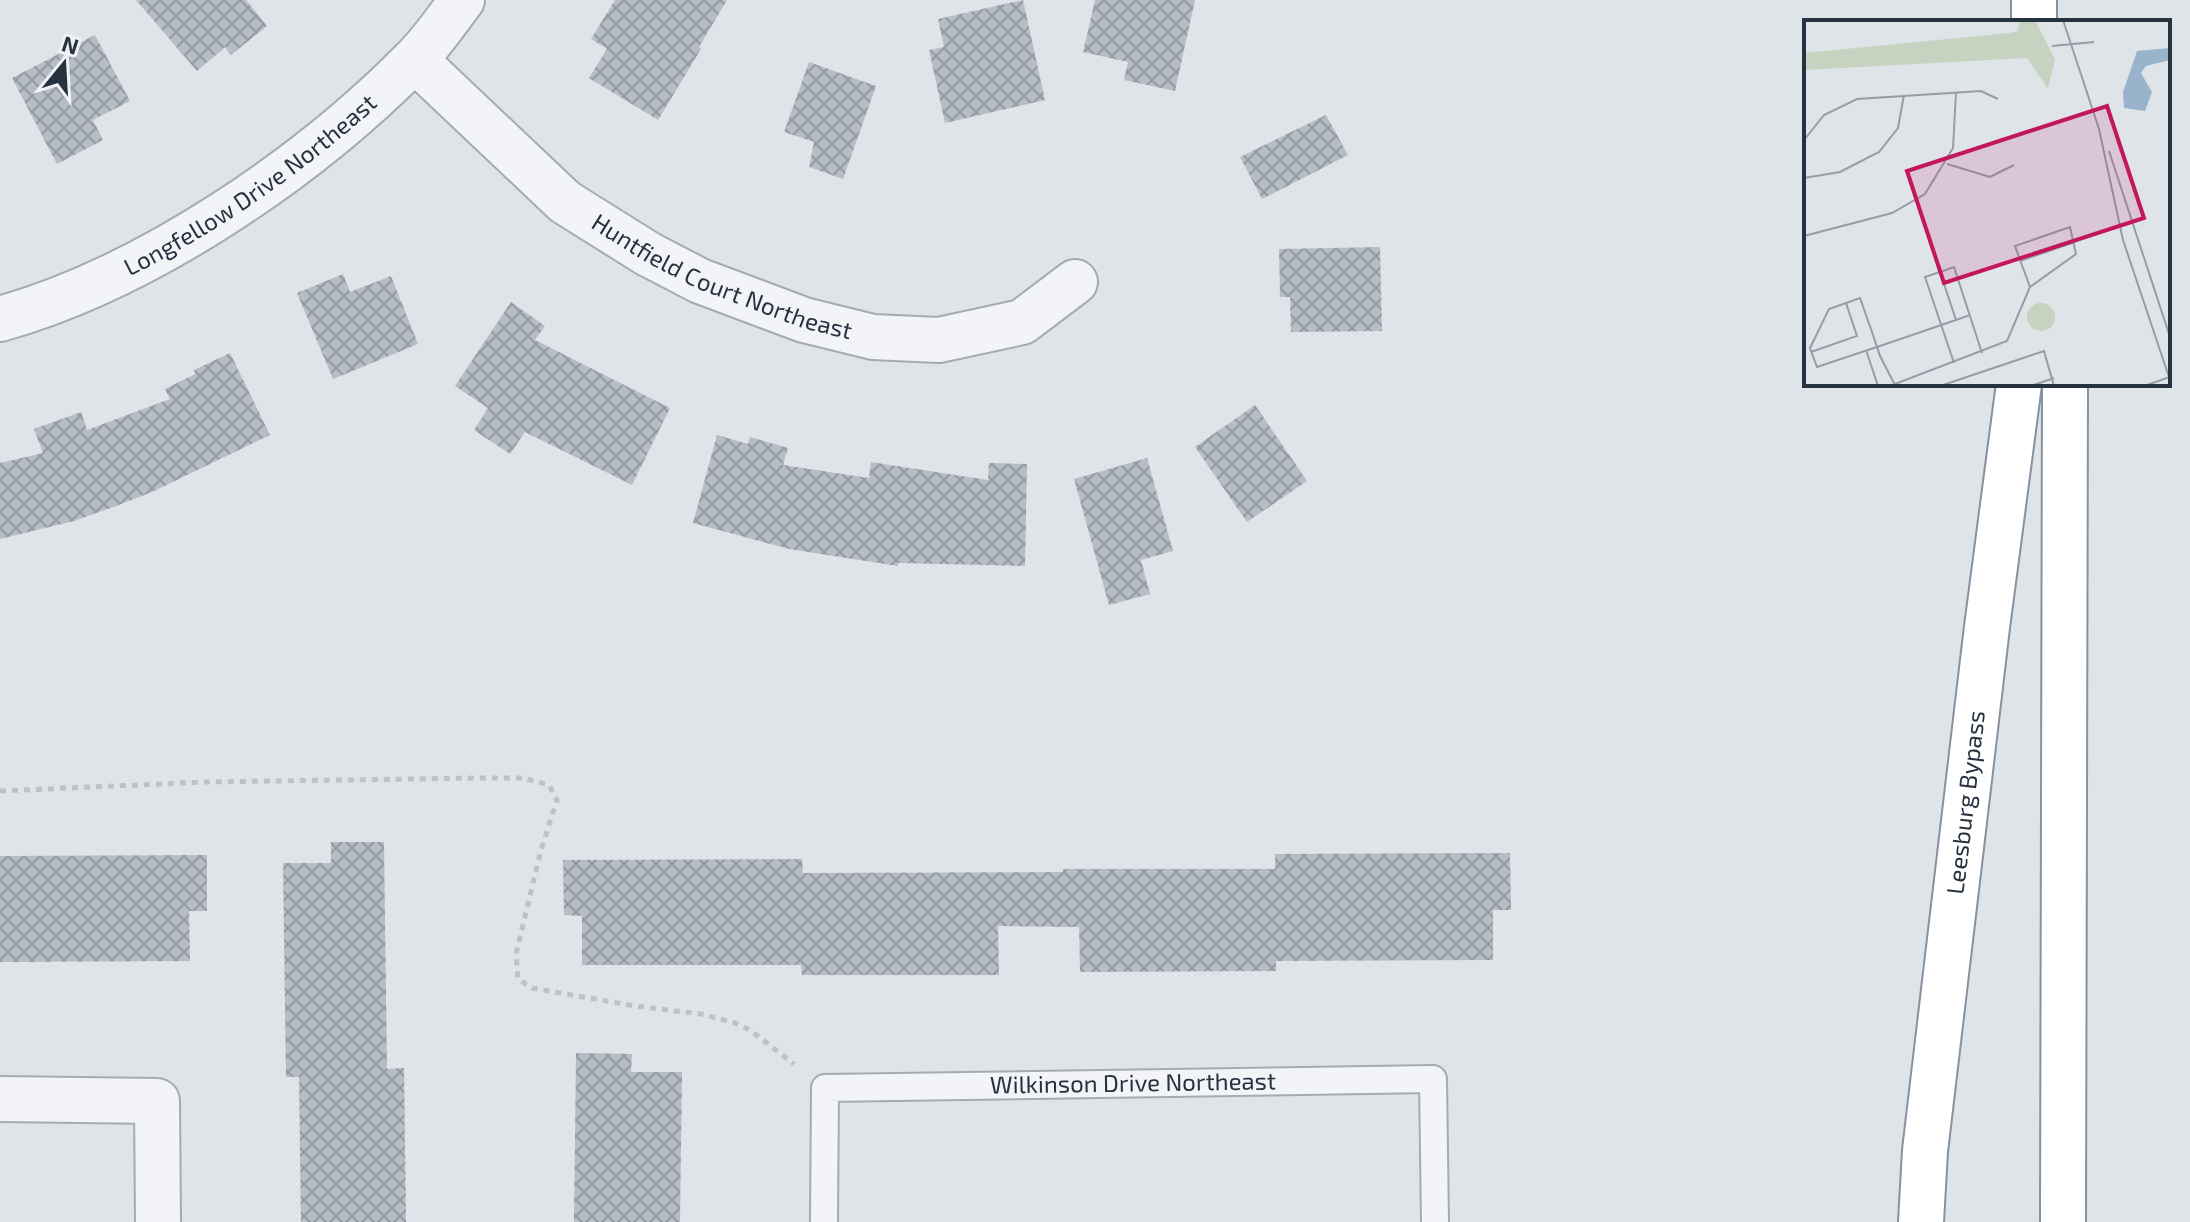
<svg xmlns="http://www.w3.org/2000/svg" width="2190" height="1222" viewBox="0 0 2190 1222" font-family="'Exo 2',sans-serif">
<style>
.building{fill:url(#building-cross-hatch)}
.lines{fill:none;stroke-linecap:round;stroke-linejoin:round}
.lane-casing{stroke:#a4abb3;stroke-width:30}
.street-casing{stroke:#a4abb3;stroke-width:48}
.highway-casing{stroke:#8692a0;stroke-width:48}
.path{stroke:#bdc2c8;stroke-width:5;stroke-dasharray:6 6;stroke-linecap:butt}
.lane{stroke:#f2f4f7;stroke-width:26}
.street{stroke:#f2f4f7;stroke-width:44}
.highway{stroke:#fff;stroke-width:44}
.labels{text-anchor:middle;stroke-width:8;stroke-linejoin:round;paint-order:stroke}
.street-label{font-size:24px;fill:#273241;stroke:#eff2f6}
.inset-road{fill:none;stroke:#959da6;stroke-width:2}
.view{fill:#c2185b;fill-opacity:0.15;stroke:#c2185b;stroke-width:4}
.inset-edge{fill:none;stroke:#273241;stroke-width:4}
</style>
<defs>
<pattern id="building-cross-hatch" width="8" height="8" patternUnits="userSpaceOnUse" patternTransform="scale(2)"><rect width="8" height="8" fill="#b6bdc6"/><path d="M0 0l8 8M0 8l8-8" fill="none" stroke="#949aa2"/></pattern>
</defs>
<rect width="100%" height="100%" fill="#dfe4e9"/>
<path class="building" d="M 136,0 L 246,0 L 267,26 L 231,55 L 225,47 L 197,71 Z
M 615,0 L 727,0 L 699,47 L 701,49 L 658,120 L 589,78 L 607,49 L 591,39 Z
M 1023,0 L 1045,100 L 945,123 L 929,50 L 944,47 L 938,19 Z
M 1095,0 L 1195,0 L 1175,91 L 1124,80 L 1128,62 L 1083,52 Z
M 95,35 L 130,101 L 93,120 L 103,140 L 57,164 L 12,78 Z
M 809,62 L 876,86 L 843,179 L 809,167 L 814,142 L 784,132 Z
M 1326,115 L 1348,155 L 1262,199 L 1240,157 Z
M 1380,247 L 1382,331 L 1291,332 L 1290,297 L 1280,297 L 1279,249 Z
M 343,274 L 350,292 L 391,276 L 418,344 L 333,379 L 297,293 Z
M 511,302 L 545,326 L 535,340 L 670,408 L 632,485 L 525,432 L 510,454 L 474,430 L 488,408 L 455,386 Z
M 230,353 L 270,435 L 152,492 L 116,506 L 74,521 L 0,539 L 0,463 L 43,453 L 34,429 L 81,412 L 87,430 L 170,399 L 165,389 L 195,374 L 194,370 Z
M 1255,405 L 1307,481 L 1247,522 L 1195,447 Z
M 717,435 L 748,444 L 750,437 L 788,448 L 783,465 L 869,478 L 871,462 L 988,480 L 989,463 L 1027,464 L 1025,566 L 898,563 L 898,566 L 789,549 L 693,523 Z
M 1147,458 L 1173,551 L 1141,560 L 1150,594 L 1109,605 L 1074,479 Z
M 331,842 L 384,842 L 387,1069 L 404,1068 L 406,1222 L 301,1222 L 299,1077 L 286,1077 L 283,863 L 331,863 Z
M 1510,853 L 1511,910 L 1493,910 L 1493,960 L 1276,961 L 1276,971 L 1080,972 L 1079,927 L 998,926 L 999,975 L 802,975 L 801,965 L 582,965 L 582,916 L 564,915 L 563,860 L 802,859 L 803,873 L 1063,872 L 1063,869 L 1275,869 L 1275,854 Z
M 207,855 L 207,911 L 189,911 L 190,961 L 0,962 L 0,856 Z
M 576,1053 L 632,1054 L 631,1072 L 682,1072 L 680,1222 L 574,1222 Z"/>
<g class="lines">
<g class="lane-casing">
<g id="lane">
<path id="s1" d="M 824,1222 L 825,1088 L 1433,1079 L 1435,1222"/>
</g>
</g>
<g class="street-casing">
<g id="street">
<path id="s2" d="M 415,60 L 565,202 L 648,254 L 700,281 L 804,320 L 873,337 L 939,340 L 1022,322 L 1075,282"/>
<path id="s3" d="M 0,319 C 146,278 306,169 412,62 C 431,44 446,21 462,0"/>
<path d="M 0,1099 L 157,1101 L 158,1222"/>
</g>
</g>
<g class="highway-casing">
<g id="highway">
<path d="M 2034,0 L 2034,22"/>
<path id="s4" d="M 1921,1222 L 1925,1151 L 1987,627 L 2019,384"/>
<path d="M 2063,1222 L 2065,384"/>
</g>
</g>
<path class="path" d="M 0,791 L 205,782 L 480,778 L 523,778 L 549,785 L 557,800 L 541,850 L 516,954 L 518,979 L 532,988 L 635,1006 L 701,1014 L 735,1023 L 750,1030 L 794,1064"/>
<use href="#lane" class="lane"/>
<use href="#street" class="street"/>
<use href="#highway" class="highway"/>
</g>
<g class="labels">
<g class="street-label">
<text dy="8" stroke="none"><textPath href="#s3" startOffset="286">Longfellow Drive Northeast</textPath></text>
<text dy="8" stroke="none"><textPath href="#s2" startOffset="382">Huntfield Court Northeast</textPath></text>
<text dy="8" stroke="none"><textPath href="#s4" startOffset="422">Leesburg Bypass</textPath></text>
<text dy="8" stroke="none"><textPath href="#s1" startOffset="442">Wilkinson Drive Northeast</textPath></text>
</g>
</g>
<g transform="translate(1804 20)">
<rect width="366" height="366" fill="#dfe4e9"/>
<path d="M 216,0 L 231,0 L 251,39 L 244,69 L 223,38 L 0,50 L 0,33 L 205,13 L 214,11 Z" fill="#c6d3c0"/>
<path d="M223 297a14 14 0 1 1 28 0a14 14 0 1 1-28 0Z" fill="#c6d3c0"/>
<path d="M 366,28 L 366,40 L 342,46 L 337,53 L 348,72 L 341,91 L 320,88 L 319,72 L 333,31 Z" fill="#99b4ca"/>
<path class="inset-road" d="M 259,0 L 295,109 L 319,220 L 366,360M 248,26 L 290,22M 0,120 L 20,95 L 53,79 L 177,71 L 194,79M 305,131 L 366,317M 143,144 L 186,157 L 210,145M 0,158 L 36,152 L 75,132 L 94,108 L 100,75M 0,216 L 88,193 L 121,174 L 149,128 L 152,72M 216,241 L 271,222M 136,252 L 152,300M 62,330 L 74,366M 7,332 L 53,316 L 42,283M 150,343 L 121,257 L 136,252 L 150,247 L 178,333M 91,364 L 203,321 L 226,267 L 272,234 L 266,207 L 211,226 L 226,267M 91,365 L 76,336 L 68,312 L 56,278 L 25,289 L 6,328 L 13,347 L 73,327 L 152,300 L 166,295M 136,366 L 240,331 L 250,366M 227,366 L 250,358M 340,366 L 366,357"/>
<path class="view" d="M 303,86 L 340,198 L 140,263 L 103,151 Z"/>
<rect width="366" height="366" class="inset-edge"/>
</g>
<g transform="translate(64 64) rotate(18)" stroke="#eff2f6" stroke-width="6" paint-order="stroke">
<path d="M0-6L14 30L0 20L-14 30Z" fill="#273241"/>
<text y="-12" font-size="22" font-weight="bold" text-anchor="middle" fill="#273241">N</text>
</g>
</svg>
